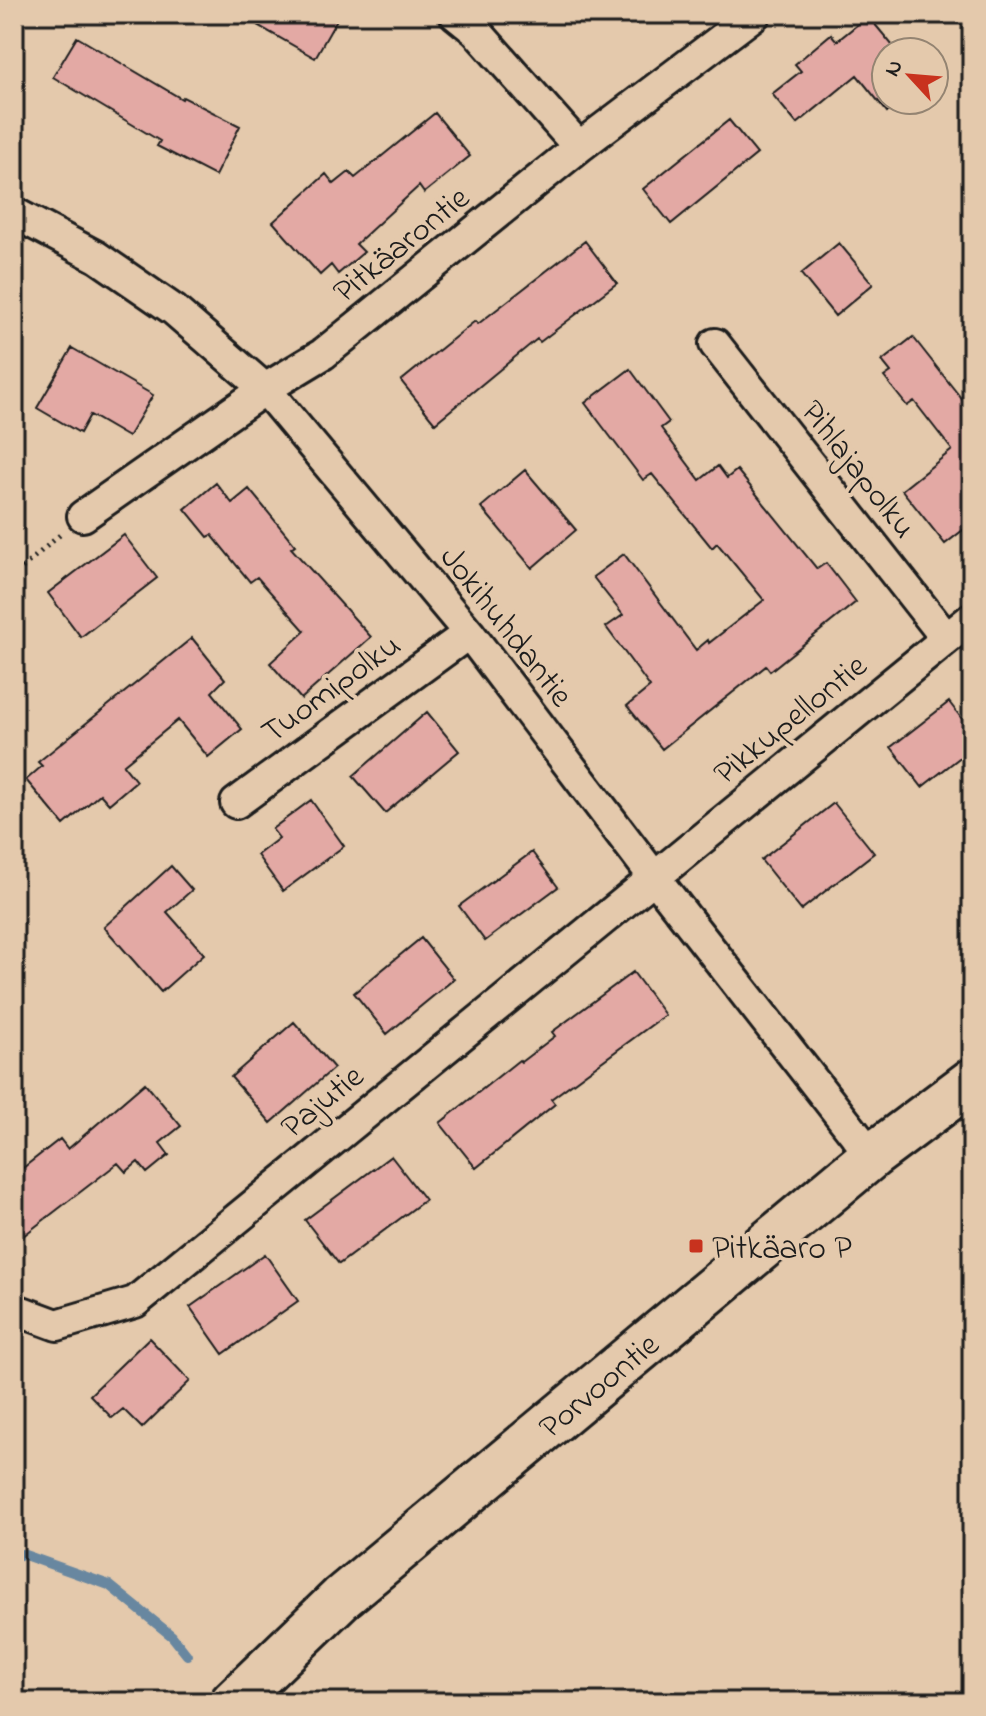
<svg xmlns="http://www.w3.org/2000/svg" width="986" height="1716" viewBox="0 0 986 1716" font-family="'Indie Flower',sans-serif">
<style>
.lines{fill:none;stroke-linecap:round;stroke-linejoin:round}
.stream{stroke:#6787a0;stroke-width:10}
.building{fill:#e3a9a4;stroke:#1c1c1c;stroke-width:2}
.street-casing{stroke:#1c1c1c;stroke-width:36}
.primary-casing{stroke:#1c1c1c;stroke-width:50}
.path{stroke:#1c1c1c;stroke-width:5;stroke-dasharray:2 6;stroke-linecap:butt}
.street{stroke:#e4c9ac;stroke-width:30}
.primary{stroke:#e4c9ac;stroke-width:44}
.poi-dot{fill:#c8321e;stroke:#e4c9ac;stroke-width:3}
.labels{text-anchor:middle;stroke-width:8;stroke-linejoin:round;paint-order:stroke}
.street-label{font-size:34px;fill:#1c1c1c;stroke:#e4c9ac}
.poi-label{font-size:34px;fill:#1c1c1c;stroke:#e4c9ac;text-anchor:start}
</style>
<rect width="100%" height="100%" fill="#e4c9ac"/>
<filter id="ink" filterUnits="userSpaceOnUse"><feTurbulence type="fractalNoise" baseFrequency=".0125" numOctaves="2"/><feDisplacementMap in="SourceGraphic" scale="16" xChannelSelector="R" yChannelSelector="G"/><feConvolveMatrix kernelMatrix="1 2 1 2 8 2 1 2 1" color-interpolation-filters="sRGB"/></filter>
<g filter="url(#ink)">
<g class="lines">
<path class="stream" d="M 14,1557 L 22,1554 L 109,1585 L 172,1636 L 187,1655"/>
</g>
<path class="building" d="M 238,14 L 340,14 L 315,58 Z
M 868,16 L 898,52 L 886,52 L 886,100 L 901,100 L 887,112 L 857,75 L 797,124 L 772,94 L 801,71 L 795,64 L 831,34 L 837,41 Z
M 77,37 L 182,99 L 183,97 L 240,126 L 215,176 L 157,146 L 160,141 L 53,77 Z
M 435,113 L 470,156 L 424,193 L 419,186 L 356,244 L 364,252 L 338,274 L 331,265 L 320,275 L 273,222 L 326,174 L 334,184 L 349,172 L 355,178 Z
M 729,120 L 757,154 L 671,224 L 643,189 Z
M 585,241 L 617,283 L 540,342 L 537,339 L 435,423 L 401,381 L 475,321 L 478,324 Z
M 839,243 L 873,284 L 835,316 L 801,274 Z
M 913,337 L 972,412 L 972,523 L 945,544 L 902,490 L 952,450 L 914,401 L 907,406 L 884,377 L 891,372 L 882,361 Z
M 72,348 L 153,395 L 128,437 L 90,415 L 80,433 L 37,408 Z
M 630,369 L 669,422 L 661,428 L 700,480 L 718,466 L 727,478 L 737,470 L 817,569 L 826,563 L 856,602 L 770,671 L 766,666 L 662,749 L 627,706 L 650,687 L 606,627 L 623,615 L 593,577 L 624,554 L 696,650 L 708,640 L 709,643 L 764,600 L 717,543 L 712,548 L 652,474 L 643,480 L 585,403 Z
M 525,470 L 576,530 L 532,568 L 481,507 Z
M 216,483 L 232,503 L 249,489 L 295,545 L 291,548 L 371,637 L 301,699 L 270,663 L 305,631 L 257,577 L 250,582 L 212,535 L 208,537 L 185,509 Z
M 124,535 L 157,578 L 81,637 L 48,593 Z
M 192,638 L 225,679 L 212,692 L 242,729 L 208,757 L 178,720 L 123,765 L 136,781 L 109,804 L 100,794 L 64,825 L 26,780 L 42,766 L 38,762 Z
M 949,702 L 972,732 L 972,748 L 922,787 L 891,747 Z
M 427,712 L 459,751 L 385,813 L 353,776 Z
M 311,800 L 344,846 L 283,891 L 257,855 L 279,838 L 272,829 Z
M 834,803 L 874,853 L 801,910 L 761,860 Z
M 532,852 L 558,887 L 485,941 L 459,906 Z
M 171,866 L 192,890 L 167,912 L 204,954 L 161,992 L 104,927 Z
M 421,938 L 454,979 L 387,1034 L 354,993 Z
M 633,972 L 665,1015 L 551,1099 L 555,1104 L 476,1168 L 440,1123 L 519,1060 L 521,1062 L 555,1036 L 552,1032 Z
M 294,1022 L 334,1068 L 271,1123 L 231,1077 Z
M 145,1083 L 181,1126 L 160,1143 L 169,1155 L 147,1173 L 138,1162 L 126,1172 L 118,1163 L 14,1243 L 14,1175 L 60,1139 L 68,1149 Z
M 391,1156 L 425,1200 L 339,1264 L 305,1220 Z
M 265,1254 L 298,1301 L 223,1354 L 190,1307 Z
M 149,1338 L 190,1381 L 142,1428 L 123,1409 L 112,1418 L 90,1395 Z"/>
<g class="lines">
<g class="street-casing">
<path id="street" d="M 455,14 L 476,31 L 579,147
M 14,213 L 97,257 L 174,310 L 265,389 L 469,633 L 654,877 L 872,1156
M 715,344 L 946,638
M 83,516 L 265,389 L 323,354 L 579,147 L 755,14
M 236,803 L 469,633
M 14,1309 L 57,1325 L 135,1302 L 972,618"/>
</g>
<g class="primary-casing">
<g id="primary">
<path id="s1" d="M 233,1702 L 341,1598 L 872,1156 L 972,1081"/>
</g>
</g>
<path class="path" d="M 14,568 L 22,568 L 61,534"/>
<use href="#street" class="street"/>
<use href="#primary" class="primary"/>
</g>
</g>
<rect class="poi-dot" x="688" y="1238" width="16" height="16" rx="4"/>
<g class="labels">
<g class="street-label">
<text transform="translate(400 243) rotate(-39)" y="12">Pitkäarontie</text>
<text transform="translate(860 468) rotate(52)" y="12">Pihlajapolku</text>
<text transform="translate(508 625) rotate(52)" y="12">Jokihuhdantie</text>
<text transform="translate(330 687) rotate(-36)" y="12">Tuomipolku</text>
<text transform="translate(789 718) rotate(-39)" y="12">Pikkupellontie</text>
<text transform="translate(321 1100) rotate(-39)" y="12">Pajutie</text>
<text dy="12" stroke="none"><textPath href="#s1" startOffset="484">Porvoontie</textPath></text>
</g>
<g class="poi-label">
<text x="712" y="1258">Pitkäaro P</text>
</g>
</g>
<rect width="986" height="1716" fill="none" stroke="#e4c9ac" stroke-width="48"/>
<rect x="24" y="24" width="938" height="1668" fill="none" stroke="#1c1c1c" stroke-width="3" filter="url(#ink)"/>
<g transform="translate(910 76) rotate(296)"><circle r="38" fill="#e4c9ac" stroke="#948472" stroke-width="2"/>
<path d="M0-6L14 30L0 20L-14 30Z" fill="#c8321e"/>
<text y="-12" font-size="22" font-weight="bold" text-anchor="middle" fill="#1c1c1c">N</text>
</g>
</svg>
